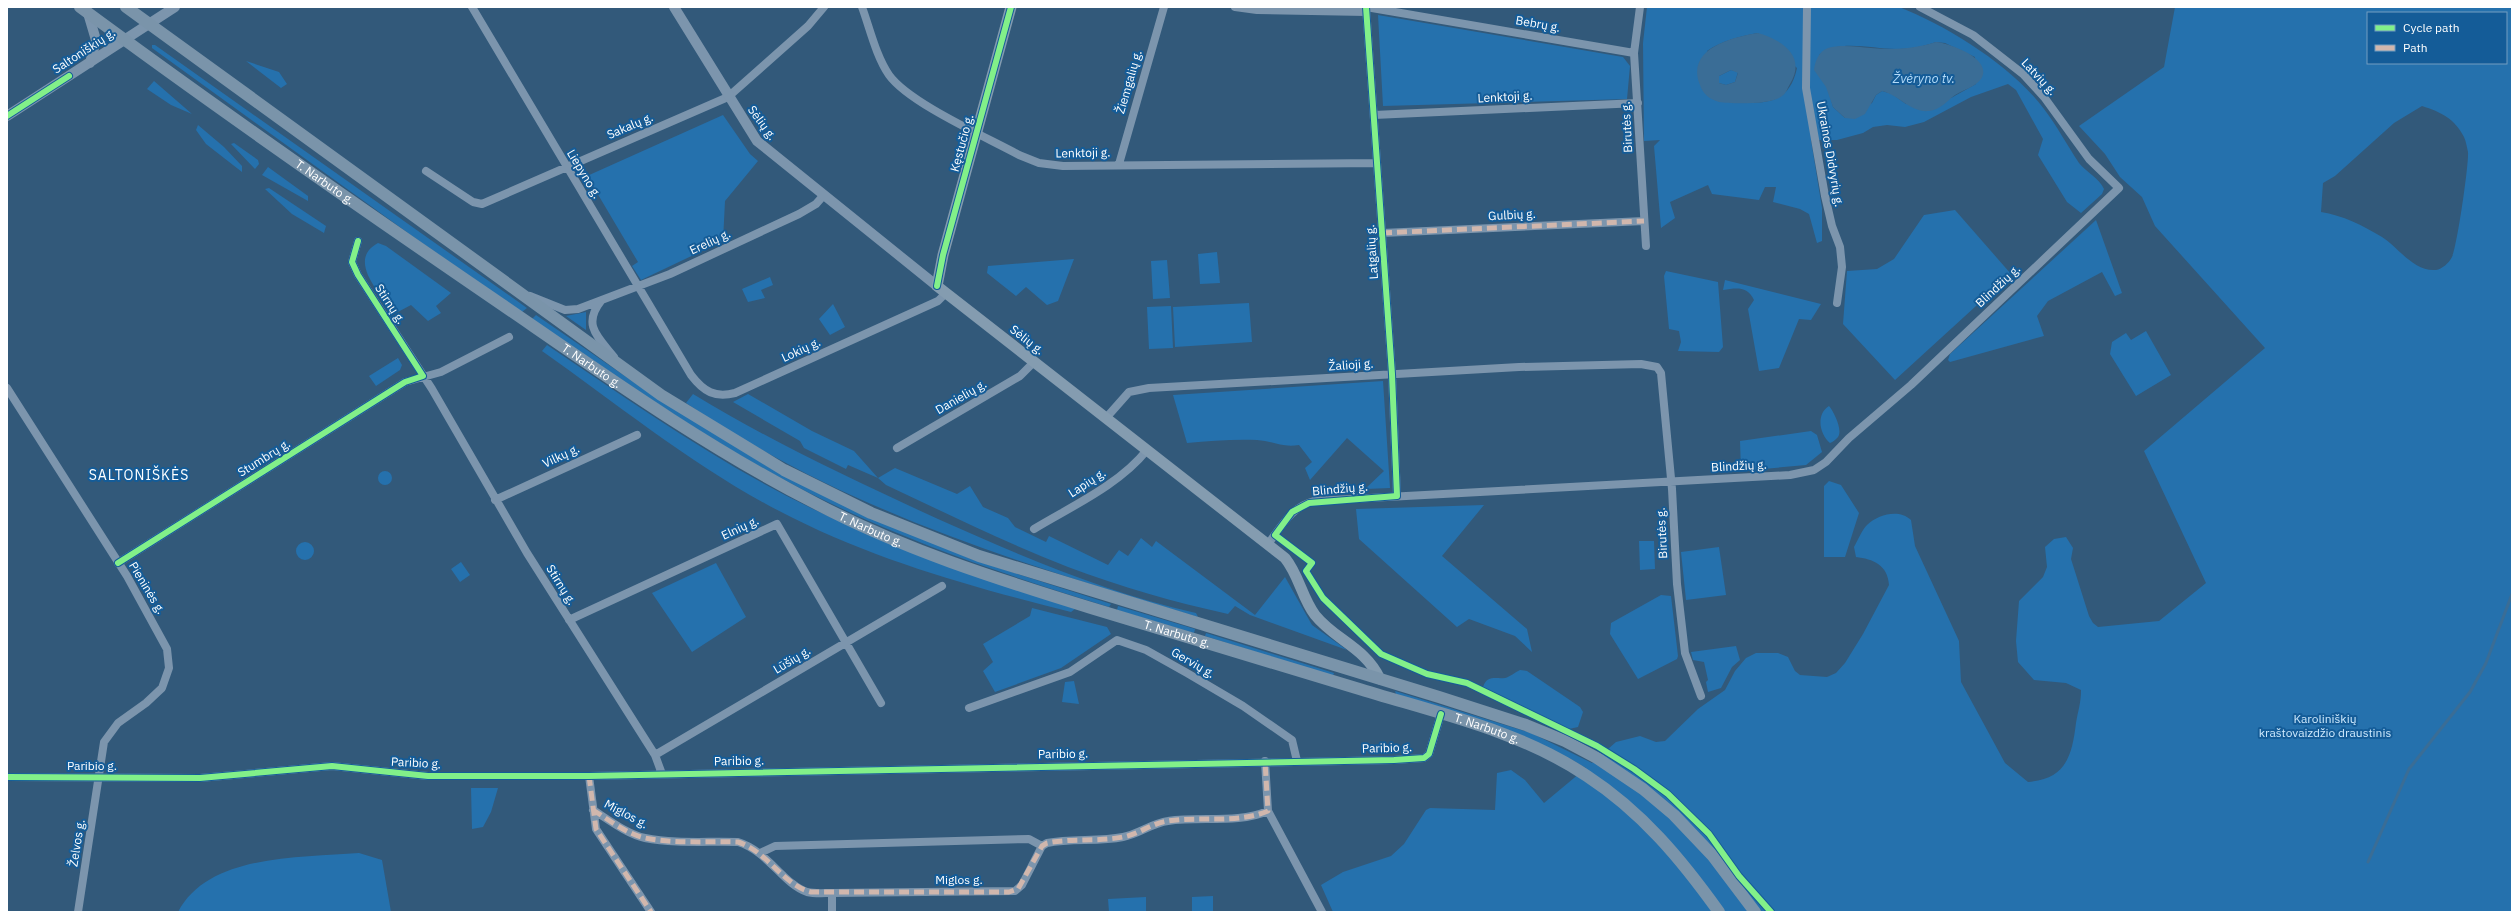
<svg xmlns="http://www.w3.org/2000/svg" width="2519" height="919" viewBox="0 0 2519 919" font-family="'IBM Plex Sans',sans-serif">
<style>
.green{fill:#2571ad;fill-rule:evenodd}
.water{fill:#3a6d96;fill-rule:evenodd}
.lines{fill:none;stroke-linecap:round;stroke-linejoin:round}
.stream{stroke:#3a6d96;stroke-width:3}
.minor{stroke:#7c95ad;stroke-width:8}
.tertiary{stroke:#7c95ad;stroke-width:10}
.secondary{stroke:#849cb0;stroke-width:11}
.primary{stroke:#7a94aa;stroke-width:12}
.quiet{stroke:#d1b7ad;stroke-width:5;stroke-dasharray:10 5;stroke-linecap:butt}
.cycleway-casing{stroke:#145c98;stroke-width:8}
.cycleway{stroke:#82f089;stroke-width:6}
.labels{text-anchor:middle;stroke-width:4;stroke-linejoin:round;paint-order:stroke}
.street-label{font-size:12px;fill:#fff;stroke:#145c98}
.park-label{font-size:12px;fill:#cee9fd;stroke:#145c98}
.water-label{font-size:13px;font-style:italic;fill:#b3dbf9;stroke:#145c98}
.quarter-label{font-size:14px;letter-spacing:1px;fill:#fff;stroke:#145c98}
</style>
<rect width="100%" height="100%" fill="#32597a"/>
<path class="green" d="M 1647,7 L 1899,7 C 1948,26 2013,67 2044,109 C 2057,126 2067,145 2079,163 C 2086,172 2099,178 2104,189 L 2102,194 L 2081,213 L 2067,202 L 2038,155 L 2043,139 L 2016,90 L 2008,84 L 1971,97 L 1924,122 L 1905,127 L 1887,125 L 1873,127 L 1863,133 L 1837,140 L 1811,140 L 1822,208 L 1822,241 L 1817,243 L 1809,214 L 1800,209 L 1773,202 L 1776,187 L 1765,187 L 1759,200 L 1712,194 L 1708,185 L 1670,202 L 1675,218 L 1661,228 L 1654,146 L 1660,140 L 1644,141 L 1643,43 ZM 1758,33 L 1797,68 C 1788,111 1755,102 1721,102 L 1707,51 C 1721,41 1740,36 1758,33 ZM 1936,42 L 1945,43 L 1975,57 L 1976,84 L 1951,98 L 1906,104 L 1892,94 L 1882,91 L 1876,95 L 1872,103 L 1845,118 L 1833,107 L 1819,55 C 1840,38 1874,50 1899,49 C 1912,49 1924,46 1936,42 Z
M 2175,7 L 2512,7 L 2512,912 L 1333,912 L 1321,885 L 1343,872 L 1391,856 L 1404,844 L 1426,810 L 1430,808 L 1495,810 L 1497,773 L 1511,770 L 1525,780 L 1544,803 L 1586,768 L 1569,758 L 1396,694 L 1395,691 L 1531,733 L 1592,763 L 1616,742 L 1640,736 L 1656,742 L 1665,741 L 1698,709 L 1725,690 L 1735,671 L 1746,658 L 1756,653 L 1778,653 L 1788,657 L 1795,671 L 1800,675 L 1827,677 L 1836,673 L 1845,663 L 1863,634 L 1889,585 C 1888,565 1873,559 1856,557 L 1854,547 C 1858,540 1862,530 1867,525 C 1879,514 1899,509 1911,520 L 1915,546 L 1959,641 L 1961,682 L 2005,763 L 2028,782 C 2066,779 2072,756 2076,723 C 2078,711 2081,703 2081,690 L 2066,683 L 2034,680 L 2018,662 L 2016,641 L 2019,601 L 2043,577 L 2047,567 L 2045,547 L 2054,539 L 2066,537 L 2073,548 L 2071,559 L 2089,616 L 2093,623 L 2098,627 L 2159,621 L 2206,583 L 2144,451 L 2265,348 L 2155,226 L 2142,197 L 2120,177 L 2105,154 L 2079,126 L 2164,67 ZM 2368,13 L 2506,13 L 2506,63 L 2368,63 ZM 2422,106 C 2441,112 2455,119 2464,137 C 2466,141 2467,148 2468,152 C 2469,164 2457,247 2452,257 C 2449,263 2442,269 2436,270 C 2414,272 2399,248 2382,237 C 2364,226 2342,215 2321,212 L 2323,183 L 2335,176 L 2394,123 Z
M 1378,15 L 1623,57 L 1630,66 L 1627,99 L 1383,106 Z
M 152,45 L 155,45 L 527,308 L 522,312 L 415,238 L 152,48 Z
M 246,61 L 279,72 L 287,84 L 281,88 Z
M 1731,70 L 1738,72 L 1735,82 L 1726,85 L 1719,83 L 1719,76 Z
M 154,81 L 192,114 L 171,105 L 147,89 Z
M 723,115 L 750,154 L 758,161 L 725,201 L 723,241 L 641,280 L 632,266 L 638,262 L 587,176 Z
M 198,125 L 224,147 L 242,166 L 242,172 L 206,144 L 196,130 Z
M 234,143 L 258,160 L 259,164 L 255,169 L 231,144 Z
M 268,167 L 308,196 L 308,201 L 262,175 Z
M 269,188 L 326,226 L 324,233 L 292,214 L 265,189 Z
M 1955,210 L 2011,274 L 1895,380 L 1843,324 L 1847,271 L 1877,269 L 1894,259 L 1924,215 Z
M 2096,220 L 2122,293 L 2115,296 L 2102,272 L 2048,301 L 2037,316 L 2044,336 L 1950,362 L 1948,360 L 1950,354 Z
M 378,243 L 386,246 L 451,293 L 436,306 L 441,313 L 428,321 L 411,305 L 394,314 C 381,294 346,260 378,243 Z
M 1217,252 L 1220,283 L 1200,284 L 1198,254 Z
M 1074,259 L 1058,301 L 1047,305 L 1026,287 L 1016,296 L 987,273 L 988,266 Z
M 1167,260 L 1170,298 L 1153,299 L 1151,261 Z
M 1666,271 L 1718,282 L 1723,347 L 1719,352 L 1678,351 L 1681,342 L 1679,331 L 1669,329 L 1664,276 Z
M 770,277 L 773,285 L 761,290 L 765,298 L 748,302 L 742,289 Z
M 1725,280 L 1821,304 L 1811,320 L 1799,319 L 1779,368 L 1759,371 L 1748,309 L 1754,300 C 1747,286 1737,288 1723,290 Z
M 1249,303 L 1252,342 L 1175,347 L 1173,307 Z
M 833,304 L 845,327 L 830,335 L 819,319 Z
M 1171,306 L 1173,348 L 1149,349 L 1147,307 Z
M 586,312 L 586,330 L 566,316 Z
M 536,315 L 651,394 L 770,468 L 971,559 L 1111,604 L 1109,607 C 992,571 875,531 768,471 C 686,426 610,371 532,319 Z
M 2146,331 L 2171,375 L 2136,396 L 2110,354 L 2112,342 L 2126,333 L 2131,340 Z
M 547,345 C 632,402 716,462 809,507 C 894,549 986,577 1075,609 L 1071,612 C 976,588 881,562 793,518 C 703,474 624,409 542,351 Z
M 398,358 L 402,365 L 400,370 L 376,386 L 369,376 Z
M 1383,381 L 1390,488 L 1365,489 L 1384,471 L 1347,438 L 1310,480 L 1305,468 L 1312,462 L 1299,445 C 1282,448 1273,441 1257,440 C 1234,439 1210,441 1187,443 L 1173,395 Z
M 693,394 C 772,442 855,481 938,519 C 1021,556 1107,593 1196,613 L 1198,617 C 1020,564 842,509 686,403 Z
M 748,394 L 812,431 L 854,451 L 878,478 L 895,468 L 957,494 L 970,486 L 983,507 L 1008,518 L 1015,527 L 1046,542 L 1049,536 L 1108,565 L 1119,550 L 1128,556 L 1141,538 L 1152,547 L 1156,541 L 1255,615 L 1285,577 L 1312,625 L 1347,650 L 1250,615 L 1235,606 L 1228,614 C 1174,602 1121,587 1068,567 C 1006,543 946,513 886,485 L 878,478 L 848,465 L 846,469 L 804,448 L 800,441 L 733,402 Z
M 1829,406 C 1834,412 1843,430 1838,437 C 1836,439 1833,442 1830,443 C 1819,434 1816,414 1829,406 Z
M 1811,431 L 1817,435 L 1822,452 L 1806,465 L 1741,471 L 1740,441 Z
M378 478a7 7 0 1 1 14 0a7 7 0 1 1-14 0Z
M 1829,481 L 1841,485 L 1859,513 L 1845,557 L 1824,557 L 1824,486 Z
M 1484,505 L 1442,556 L 1527,629 L 1532,652 L 1515,636 L 1469,619 L 1457,627 L 1359,539 L 1356,509 Z
M 1639,541 L 1654,541 L 1655,569 L 1640,570 Z
M296 551a9 9 0 1 1 18 0a9 9 0 1 1-18 0Z
M 1719,547 L 1726,595 L 1686,600 L 1681,552 Z
M 461,562 L 470,575 L 460,582 L 451,569 Z
M 716,563 L 746,617 L 692,652 L 652,593 Z
M 1661,595 L 1671,596 L 1678,656 L 1677,659 L 1638,679 L 1610,634 L 1611,623 Z
M 1118,606 L 1195,629 L 1194,633 L 1117,610 Z
M 1032,608 L 1107,627 L 1111,634 L 1061,668 L 995,692 L 983,671 L 993,662 L 983,644 L 1030,616 Z
M 1206,633 L 1334,673 L 1333,676 L 1205,636 Z
M 1736,646 L 1740,660 L 1732,667 L 1721,688 L 1708,692 L 1706,682 L 1708,680 L 1704,662 L 1693,660 L 1691,652 Z
M 1520,670 L 1527,671 L 1580,707 L 1583,712 L 1578,727 L 1569,729 L 1483,687 C 1487,675 1495,679 1505,678 C 1510,677 1515,672 1520,670 Z
M 1074,681 L 1079,704 L 1062,702 L 1065,682 Z
M 471,788 L 498,788 L 491,812 L 483,827 L 472,829 Z
M 359,853 L 382,860 L 391,912 L 178,912 C 209,853 301,858 359,853 Z
M 1213,896 L 1213,912 L 1192,912 L 1192,897 Z
M 1146,897 L 1146,912 L 1109,912 L 1108,899 Z"/>
<path class="water" d="M 1758,33 C 1782,40 1807,56 1790,84 C 1788,87 1786,94 1782,96 C 1773,105 1731,104 1719,102 C 1709,99 1703,94 1700,85 C 1685,49 1732,37 1758,33 ZM 1731,70 L 1738,73 L 1735,82 L 1726,85 L 1719,83 L 1719,76 Z
M 1936,42 C 1949,43 1994,59 1981,79 C 1975,87 1963,90 1955,95 C 1947,101 1940,110 1929,111 C 1911,113 1899,95 1882,91 L 1876,95 L 1865,114 L 1855,119 L 1845,118 L 1833,107 L 1826,87 L 1814,70 C 1815,61 1819,51 1828,48 C 1841,44 1858,47 1871,48 C 1894,50 1914,49 1936,42 Z"/>
<g class="lines">
<path class="stream" d="M 2368,862 L 2409,769 L 2470,692 L 2486,663 L 2512,594"/>
<path class="minor" d="M 472,7 L 691,375 C 704,392 715,398 735,393 L 938,301 L 946,293
M 862,7 C 870,29 876,56 889,75 C 909,103 986,137 1019,155 L 1039,163 L 1063,166 L 1377,163
M 1235,7 L 1257,10 L 1366,12
M 1366,7 L 1392,374 L 1397,496
M 1366,7 L 1634,53
M 1640,7 L 1634,53 L 1646,246
M 1807,7 L 1806,88 L 1825,196 L 1832,226 L 1840,247 L 1842,267 L 1837,303
M 1374,115 L 1638,103
M 1119,164 L 1164,7
M 426,171 L 473,202 L 482,204 L 728,97 L 808,26 L 824,7
M 1382,233 L 1644,221
M 358,241 L 352,262 L 358,275 L 432,389 L 527,553 L 655,755 L 662,774
M 530,296 L 565,310 L 578,309 L 670,274 L 799,214 L 816,204 L 823,196
M 601,301 C 582,325 598,337 614,357
M 7,388 L 127,576 L 167,649 L 169,668 L 162,688 L 146,703 L 118,723 L 104,742 L 78,912
M 1106,418 L 1129,392 L 1149,388 L 1519,367 L 1641,364 L 1657,367 L 1661,373 L 1672,489 L 1677,584 L 1685,653 L 1701,696
M 897,448 L 1020,376 L 1034,362
M 495,500 L 637,435
M 1034,529 C 1072,506 1119,485 1147,450
M 1268,544 C 1282,526 1291,507 1314,501 L 1790,475 L 1814,470 L 1826,462 L 1849,438 L 1911,385 L 2119,188 L 2089,159 L 2044,97 L 2023,74 L 1973,35 L 1920,7
M 118,563 L 405,382 L 441,372 L 509,337
M 569,620 L 777,524 L 881,703
M 969,708 L 1070,672 L 1117,640 L 1146,650 L 1187,673 L 1243,706 L 1292,740 L 1297,761
M 655,755 L 942,586
M 1265,761 L 1268,811 L 1322,912
M 589,776 L 596,829 L 651,912
M 7,777 L 200,778 L 332,766 L 428,776 L 589,776 L 1394,760 L 1424,758 L 1429,754 L 1441,714
M 593,810 C 609,820 627,834 645,838 C 675,844 707,841 738,842 C 768,851 783,884 807,892 C 815,894 824,893 832,893 L 1015,891 L 1022,885 L 1042,846 L 1047,843 C 1072,838 1098,842 1123,837 C 1139,834 1152,823 1168,821 C 1201,816 1237,824 1268,811
M 760,853 L 775,846 L 1029,839 L 1042,846
M 832,912 L 832,893"/>
<path class="tertiary" d="M 674,7 L 757,141 L 937,286
M 88,13 L 96,40 L 90,63
M 7,116 L 175,7"/>
<path class="secondary" d="M 1011,7 L 943,255 L 937,286 L 1285,558 C 1299,575 1302,598 1315,615 C 1335,640 1365,647 1380,679"/>
<g class="primary">
<path id="s1" d="M 80,7 C 218,109 359,207 501,304 C 603,374 704,446 815,503 C 902,549 997,579 1091,608 C 1179,635 1268,661 1356,688 C 1433,712 1519,730 1587,776 C 1642,812 1681,859 1719,912"/>
<path d="M 126,7 L 661,395 L 784,470 L 871,513 L 979,556 L 1439,697 L 1526,725 L 1565,741 L 1597,758 L 1643,789 L 1674,815 L 1712,855 L 1755,912"/>
</g>
<path class="quiet" d="M 1382,233 L 1644,221
M 589,776 L 596,829 L 651,912
M 593,810 C 609,820 627,834 645,838 C 675,844 707,841 738,842 C 767,851 784,886 811,892 L 1009,892 L 1018,889 L 1042,846 L 1047,843 C 1072,838 1098,842 1123,837 C 1139,834 1152,823 1168,821 C 1201,816 1237,824 1268,811 L 1265,761"/>
<g class="cycleway-casing">
<path id="cycleway" d="M 1366,7 L 1392,374 L 1397,496 L 1309,503 L 1292,512 L 1275,535 L 1312,563 L 1306,571 L 1323,598 L 1381,654 L 1427,674 L 1467,683 L 1597,746 L 1634,769 L 1668,794 L 1709,834 L 1739,876 L 1771,912
M 7,116 L 69,76
M 937,286 L 943,255 L 1011,7
M 118,563 L 405,382 L 423,376 L 358,275 L 352,262 L 358,241
M 7,777 L 200,778 L 332,766 L 428,776 L 589,776 L 1394,760 L 1424,758 L 1429,754 L 1441,714"/>
</g>
<use href="#cycleway" class="cycleway"/>
</g>
<g class="labels">
<g class="street-label">
<text transform="translate(1538 24) rotate(10)" y="4">Bebrų g.</text>
<text transform="translate(84 51) rotate(-33)" y="4">Saltoniškių g.</text>
<text transform="translate(2039 77) rotate(47)" y="4">Latvių g.</text>
<text transform="translate(1129 82) rotate(-74)" y="4">Žiemgalių g.</text>
<text transform="translate(1505 97) rotate(-3)" y="4">Lenktoji g.</text>
<text transform="translate(762 123) rotate(54)" y="4">Sėlių g.</text>
<text transform="translate(630 126) rotate(-23)" y="4">Sakalų g.</text>
<text transform="translate(1627 127) rotate(-93)" y="4">Birutės g.</text>
<text transform="translate(962 143) rotate(-75)" y="4">Kęstučio g.</text>
<text transform="translate(1083 153) rotate(-1)" y="4">Lenktoji g.</text>
<text transform="translate(1830 154) rotate(80)" y="4">Ukrainos Didvyrių g.</text>
<text transform="translate(584 174) rotate(59)" y="4">Liepyno g.</text>
<text dy="4" stroke="none"><textPath href="#s1" startOffset="301">T. Narbuto g.</textPath></text>
<text transform="translate(1512 215) rotate(-3)" y="4">Gulbių g.</text>
<text transform="translate(710 242) rotate(-25)" y="4">Erelių g.</text>
<text transform="translate(1372 252) rotate(-94)" y="4">Latgalių g.</text>
<text transform="translate(1998 286) rotate(-43)" y="4">Blindžių g.</text>
<text transform="translate(390 304) rotate(57)" y="4">Stirnų g.</text>
<text transform="translate(1027 340) rotate(38)" y="4">Sėlių g.</text>
<text transform="translate(801 350) rotate(-25)" y="4">Lokių g.</text>
<text transform="translate(1351 365) rotate(-4)" y="4">Žalioji g.</text>
<text dy="4" stroke="none"><textPath href="#s1" startOffset="625">T. Narbuto g.</textPath></text>
<text transform="translate(961 397) rotate(-30)" y="4">Danielių g.</text>
<text transform="translate(561 456) rotate(-25)" y="4">Vilkų g.</text>
<text transform="translate(264 458) rotate(-32)" y="4">Stumbrų g.</text>
<text transform="translate(1739 466) rotate(-3)" y="4">Blindžių g.</text>
<text transform="translate(1087 483) rotate(-33)" y="4">Lapių g.</text>
<text transform="translate(1340 489) rotate(-5)" y="4">Blindžių g.</text>
<text transform="translate(740 528) rotate(-25)" y="4">Elnių g.</text>
<text dy="4" stroke="none"><textPath href="#s1" startOffset="949">T. Narbuto g.</textPath></text>
<text transform="translate(1662 533) rotate(-93)" y="4">Birutės g.</text>
<text transform="translate(561 585) rotate(58)" y="4">Stirnų g.</text>
<text transform="translate(147 588) rotate(59)" y="4">Pieninės g.</text>
<text dy="4" stroke="none"><textPath href="#s1" startOffset="1273">T. Narbuto g.</textPath></text>
<text transform="translate(792 660) rotate(-31)" y="4">Lūšių g.</text>
<text transform="translate(1193 663) rotate(30)" y="4">Gervių g.</text>
<text dy="4" stroke="none"><textPath href="#s1" startOffset="1597">T. Narbuto g.</textPath></text>
<text transform="translate(1387 748) rotate(-2)" y="4">Paribio g.</text>
<text transform="translate(1063 754) rotate(-1)" y="4">Paribio g.</text>
<text transform="translate(739 761) rotate(-1)" y="4">Paribio g.</text>
<text transform="translate(416 763) rotate(3)" y="4">Paribio g.</text>
<text x="92" y="770">Paribio g.</text>
<text transform="translate(626 814) rotate(28)" y="4">Miglos g.</text>
<text transform="translate(77 843) rotate(-81)" y="4">Želvos g.</text>
<text x="959" y="884">Miglos g.</text>
</g>
<g class="park-label">
<text x="2325" y="723">Karoliniškių<tspan x="2325" dy="14">kraštovaizdžio draustinis</tspan></text>
</g>
<g class="water-label">
<text x="1924" y="83">Žvėryno tv.</text>
</g>
<g class="quarter-label">
<text x="139" y="480">SALTONIŠKĖS</text>
</g>
</g>
<rect width="2519" height="919" fill="none" stroke="#ffffff" stroke-width="16"/>
<rect x="2367" y="12" width="140" height="52" fill="#145c98" stroke="#729dc1"/>
<rect x="2375" y="25" width="20" height="6" fill="#82f089" stroke="#729dc1"/>
<text x="2403" y="32" font-size="12" fill="#ffffff">Cycle path</text>
<rect x="2375" y="45" width="20" height="6" fill="#d1b7ad" stroke="#729dc1"/>
<text x="2403" y="52" font-size="12" fill="#ffffff">Path</text>
</svg>
